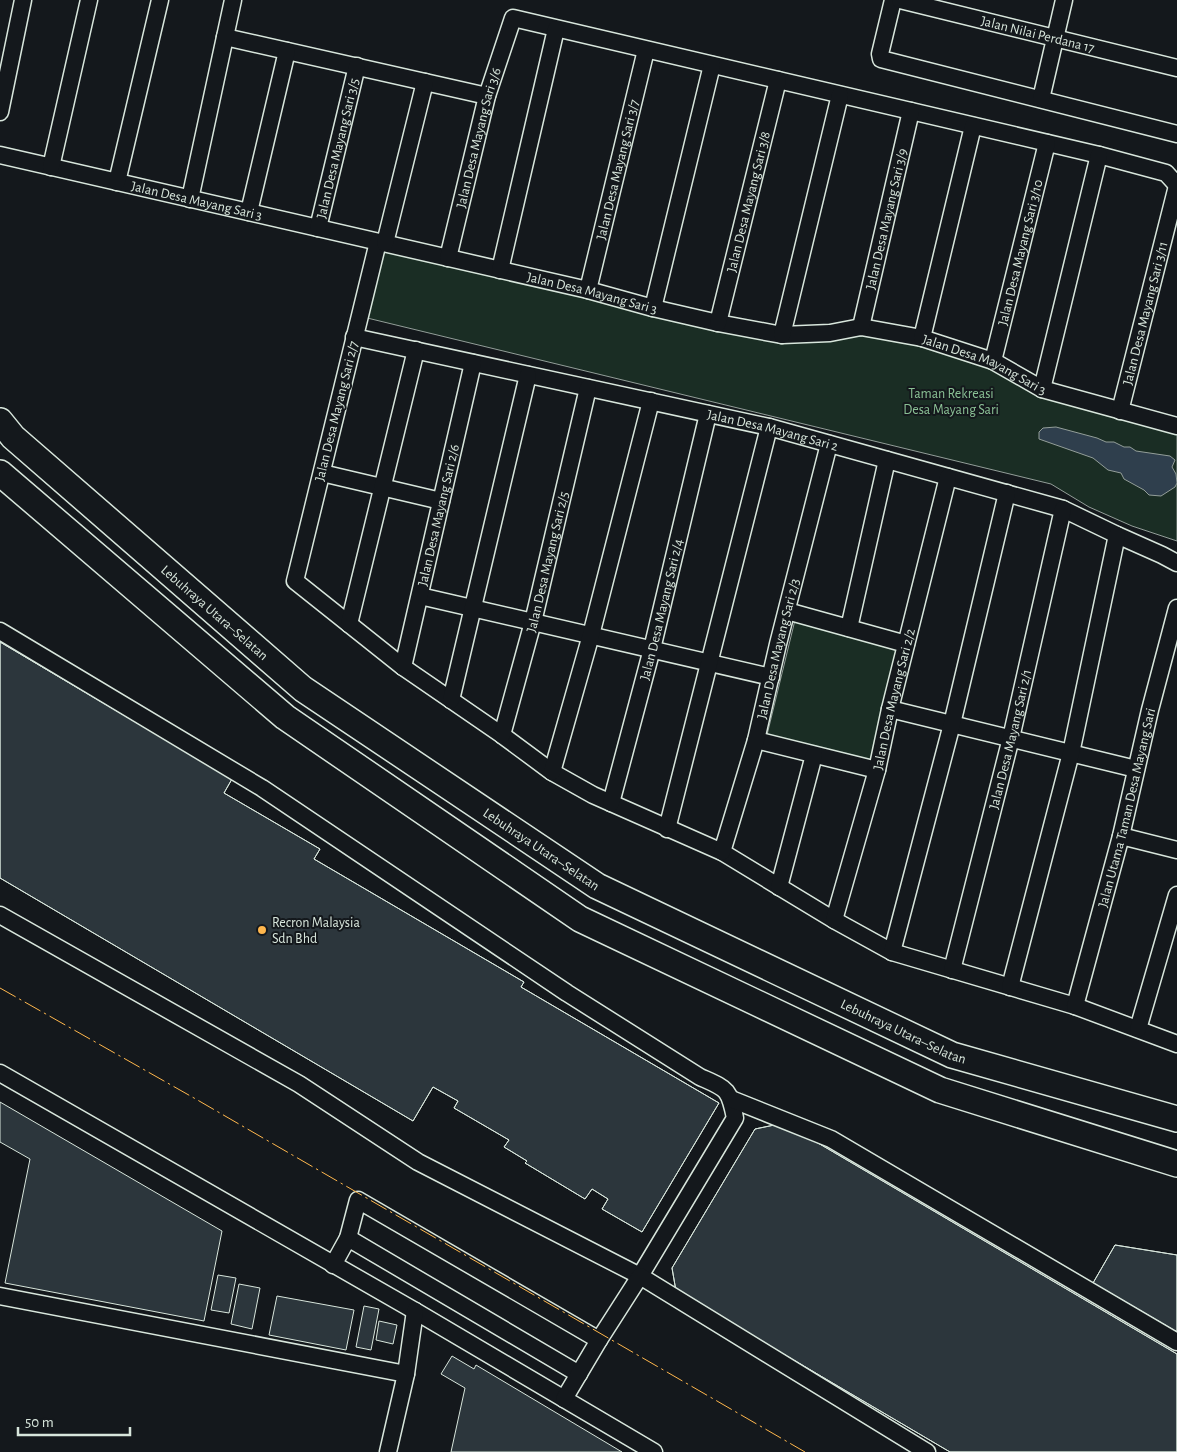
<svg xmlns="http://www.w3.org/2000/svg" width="1177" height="1452" viewBox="0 0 1177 1452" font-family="'Alegreya Sans',sans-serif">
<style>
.green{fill:#1a2d24;stroke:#939e99}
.water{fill:#2f3f4d;stroke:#939e99}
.building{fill:#2c363c;stroke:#d8e6dc}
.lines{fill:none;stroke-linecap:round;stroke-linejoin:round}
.minor-casing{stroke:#d8e6dc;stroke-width:19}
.highway-casing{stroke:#d8e6dc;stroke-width:28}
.minor{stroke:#14181c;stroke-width:16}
.highway{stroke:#14181c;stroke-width:25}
.power{stroke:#ffb74d;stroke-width:1;stroke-dasharray:18 4 2.5 4;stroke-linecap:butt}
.poi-dot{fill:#ffb74d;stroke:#14181c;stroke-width:2}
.labels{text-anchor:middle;stroke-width:4;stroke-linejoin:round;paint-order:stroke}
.street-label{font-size:14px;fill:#d8e6dc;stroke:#14181c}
.park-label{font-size:14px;fill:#8ac095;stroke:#14181c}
.poi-label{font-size:14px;fill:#d8e6dc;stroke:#14181c;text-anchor:start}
</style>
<rect width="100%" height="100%" fill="#14181c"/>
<path class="green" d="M 377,236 L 773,332 L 862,323 L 963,345 L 1039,392 L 1177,429 L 1177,541 L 1132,526 L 1089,507 L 1051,484 L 359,316 Z
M 795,620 L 898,649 L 870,761 L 767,735 Z"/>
<path class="water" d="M 1056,427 L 1097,438 L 1106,442 L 1114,442 L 1124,447 L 1130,447 L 1136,451 L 1170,456 L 1175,460 L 1172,467 L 1176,474 L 1177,483 L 1175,487 L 1161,496 L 1149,495 L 1144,490 L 1124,479 L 1121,473 L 1108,470 L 1093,458 L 1039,439 L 1039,432 L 1043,428 Z"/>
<path class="building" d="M 0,642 L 232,779 L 224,793 L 320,849 L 314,859 L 524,982 L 521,987 L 719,1103 L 642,1232 L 602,1209 L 608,1199 L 592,1189 L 585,1199 L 525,1163 L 527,1161 L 504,1147 L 509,1140 L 454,1108 L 458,1101 L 433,1087 L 413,1121 L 0,878 Z
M 0,642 L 232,779 L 224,793 L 320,849 L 314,859 L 524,982 L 521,987 L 719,1103 L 642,1232 L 602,1209 L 608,1199 L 592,1189 L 585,1199 L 525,1163 L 527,1161 L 504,1147 L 509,1140 L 454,1108 L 458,1101 L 433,1087 L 413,1121 L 0,878 Z
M 0,1102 L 222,1231 L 204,1321 L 5,1283 L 30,1159 L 0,1142 Z
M 784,1123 L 1177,1354 L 1177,1452 L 950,1452 L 676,1291 L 672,1268 L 755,1129 Z
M 784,1123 L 1177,1354 L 1177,1452 L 950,1452 L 676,1291 L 672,1268 L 755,1129 Z
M 1115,1245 L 1177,1255 L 1177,1332 L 1093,1283 Z
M 1115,1245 L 1177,1255 L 1177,1332 L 1093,1283 Z
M 218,1275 L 236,1278 L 229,1313 L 211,1310 Z
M 239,1284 L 260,1288 L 252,1329 L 231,1324 Z
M 277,1296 L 354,1310 L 346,1350 L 269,1335 Z
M 364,1306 L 379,1309 L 371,1350 L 356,1347 Z
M 379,1321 L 397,1325 L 393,1344 L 376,1340 Z
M 452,1356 L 474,1369 L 476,1365 L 622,1452 L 451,1452 L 465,1388 L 441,1374 Z"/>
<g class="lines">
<g class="minor-casing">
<g id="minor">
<path d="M 893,0 L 880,54 L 881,59 L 1177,134"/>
<path id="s1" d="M 900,0 L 1177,68"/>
<path d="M 225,37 L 487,96"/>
<path d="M 1041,99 L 1064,0"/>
<path d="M 0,112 L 23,0"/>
<path id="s2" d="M 0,155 L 588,290 L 653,308 L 718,323 L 782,335 L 830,333 L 861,327 L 922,338 L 993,361 L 1042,389 L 1177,426"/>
<path d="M 51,167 L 89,0"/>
<path d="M 117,182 L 160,0"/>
<path d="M 190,199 L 233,0"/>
<path d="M 249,212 L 287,51"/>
<path id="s3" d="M 318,228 L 357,66"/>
<path d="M 378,242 L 295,581 L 403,667 L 502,735 L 552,772 L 593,795 L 722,852 L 834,920 L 892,952 L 1075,1006 L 1177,1044"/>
<path d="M 385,243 L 425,82"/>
<path id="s4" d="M 448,258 L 487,96 L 513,18 L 1099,155 L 1166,173 L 1177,185"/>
<path d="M 500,270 L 556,29"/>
<path id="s5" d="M 588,290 L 646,50"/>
<path d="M 653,308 L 712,65"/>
<path id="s6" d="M 718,323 L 778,80"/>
<path id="s7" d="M 861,327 L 911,111"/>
<path d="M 782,335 L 840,95"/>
<path id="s8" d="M 354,337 L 769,427 L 1063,509 L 1117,535 L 1162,555 L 1177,563"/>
<path d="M 922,338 L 973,126"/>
<path id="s9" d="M 993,361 L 1047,143"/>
<path d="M 1042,389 L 1099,155"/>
<path id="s10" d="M 1120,411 L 1177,186"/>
<path d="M 322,473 L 441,501"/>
<path d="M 420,596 L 771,677"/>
<path d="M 787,611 L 906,644"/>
<path d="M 349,624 L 416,350"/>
<path d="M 849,628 L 887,460"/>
<path d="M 0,631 L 262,788 L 567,993 L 700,1077 C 727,1089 729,1088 735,1118 L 640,1276 L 418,1162 L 299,1084 L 0,915"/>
<path id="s11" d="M 403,667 L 473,363"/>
<path d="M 451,700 L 528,375"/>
<path d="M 890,709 L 1136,769"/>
<path id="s12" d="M 502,735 L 533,622 L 588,388"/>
<path d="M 756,740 L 877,770"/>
<path d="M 552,772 L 591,635 L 651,401"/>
<path id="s13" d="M 611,803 L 652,649 L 708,414"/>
<path d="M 667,829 L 769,427"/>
<path d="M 1121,836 L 1177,850"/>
<path id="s14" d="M 722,852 L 756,740 L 778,644 L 829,444"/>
<path d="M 779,887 L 814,755"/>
<path id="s15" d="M 834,920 L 877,770 L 890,709 L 948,477"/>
<path d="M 892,952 L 952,724 L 1007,493"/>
<path id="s16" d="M 952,970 L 1011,738 L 1063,509"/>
<path d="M 1010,987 L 1071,753 L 1117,535"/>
<path id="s17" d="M 1075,1006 L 1121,836 L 1150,710 L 1177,608"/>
<path d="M 1138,1029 L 1177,895"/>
<path d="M 0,1073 L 415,1311 L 654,1452"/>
<path d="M 731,1099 L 831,1139 L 1177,1342"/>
<path d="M 348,1238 L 579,1374"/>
<path d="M 333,1265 L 348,1238 L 358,1200 L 599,1340"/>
<path d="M 0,1296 L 406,1374"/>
<path d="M 564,1399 L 599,1340 L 640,1276 L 927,1452"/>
<path d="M 388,1452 L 406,1374 L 415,1311"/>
</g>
</g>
<g class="highway-casing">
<g id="highway">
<path id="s18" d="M 0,421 L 13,437 L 303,689 L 597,886 L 952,1055 L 1177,1119"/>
<path d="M 0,473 L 285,717 L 580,919 L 940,1090 L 1177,1164"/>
</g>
</g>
<use href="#minor" class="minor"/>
<use href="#highway" class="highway"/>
<path class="power" d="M 0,988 L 194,1098 L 805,1452"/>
</g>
<circle class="poi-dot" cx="262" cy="930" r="5"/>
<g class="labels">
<g class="street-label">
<text dy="5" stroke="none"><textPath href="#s1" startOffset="142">Jalan Nilai Perdana 17</textPath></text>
<text dy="5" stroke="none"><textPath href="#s4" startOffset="124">Jalan Desa Mayang Sari 3/6</textPath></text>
<text dy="5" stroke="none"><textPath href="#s3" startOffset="82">Jalan Desa Mayang Sari 3/5</textPath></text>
<text dy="5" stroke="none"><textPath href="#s5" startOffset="124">Jalan Desa Mayang Sari 3/7</textPath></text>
<text dy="5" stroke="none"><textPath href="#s2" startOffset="202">Jalan Desa Mayang Sari 3</textPath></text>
<text dy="5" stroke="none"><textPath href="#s6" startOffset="125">Jalan Desa Mayang Sari 3/8</textPath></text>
<text dy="5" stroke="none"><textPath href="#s7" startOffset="111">Jalan Desa Mayang Sari 3/9</textPath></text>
<text dy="5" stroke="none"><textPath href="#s9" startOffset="112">Jalan Desa Mayang Sari 3/10</textPath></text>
<text dy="5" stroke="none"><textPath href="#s2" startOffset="608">Jalan Desa Mayang Sari 3</textPath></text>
<text dy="5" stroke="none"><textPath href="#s10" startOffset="101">Jalan Desa Mayang Sari 3/11</textPath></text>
<text dy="5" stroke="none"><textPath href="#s2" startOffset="1012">Jalan Desa Mayang Sari 3</textPath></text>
<text transform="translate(336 411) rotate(-76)" y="5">Jalan Desa Mayang Sari 2/7</text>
<text dy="5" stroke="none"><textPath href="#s8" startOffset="429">Jalan Desa Mayang Sari 2</textPath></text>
<text dy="5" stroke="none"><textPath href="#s11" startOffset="156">Jalan Desa Mayang Sari 2/6</textPath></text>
<text dy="5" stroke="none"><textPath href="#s12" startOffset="179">Jalan Desa Mayang Sari 2/5</textPath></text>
<text dy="5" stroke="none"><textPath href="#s13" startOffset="200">Jalan Desa Mayang Sari 2/4</textPath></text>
<text dy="5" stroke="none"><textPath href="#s18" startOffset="288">Lebuhraya Utara–Selatan</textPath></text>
<text dy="5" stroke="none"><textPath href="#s14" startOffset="211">Jalan Desa Mayang Sari 2/3</textPath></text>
<text dy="5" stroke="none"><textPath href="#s15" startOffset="229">Jalan Desa Mayang Sari 2/2</textPath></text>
<text dy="5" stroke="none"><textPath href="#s16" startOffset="238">Jalan Desa Mayang Sari 2/1</textPath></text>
<text dy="5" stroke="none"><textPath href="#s17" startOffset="205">Jalan Utama Taman Desa Mayang Sari</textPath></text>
<text dy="5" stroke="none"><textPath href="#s18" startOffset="692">Lebuhraya Utara–Selatan</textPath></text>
<text dy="5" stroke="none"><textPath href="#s18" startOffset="1098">Lebuhraya Utara–Selatan</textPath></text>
</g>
<g class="park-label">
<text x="951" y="398">Taman Rekreasi<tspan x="951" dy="16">Desa Mayang Sari</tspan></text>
</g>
<g class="poi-label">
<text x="272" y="927">Recron Malaysia<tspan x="272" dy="16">Sdn Bhd</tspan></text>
</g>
</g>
<path d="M18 1427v8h112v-8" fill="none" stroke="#d8e6dc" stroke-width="2.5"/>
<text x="25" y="1427" font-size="15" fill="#d8e6dc" stroke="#14181c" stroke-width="4" paint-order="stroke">50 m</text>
</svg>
